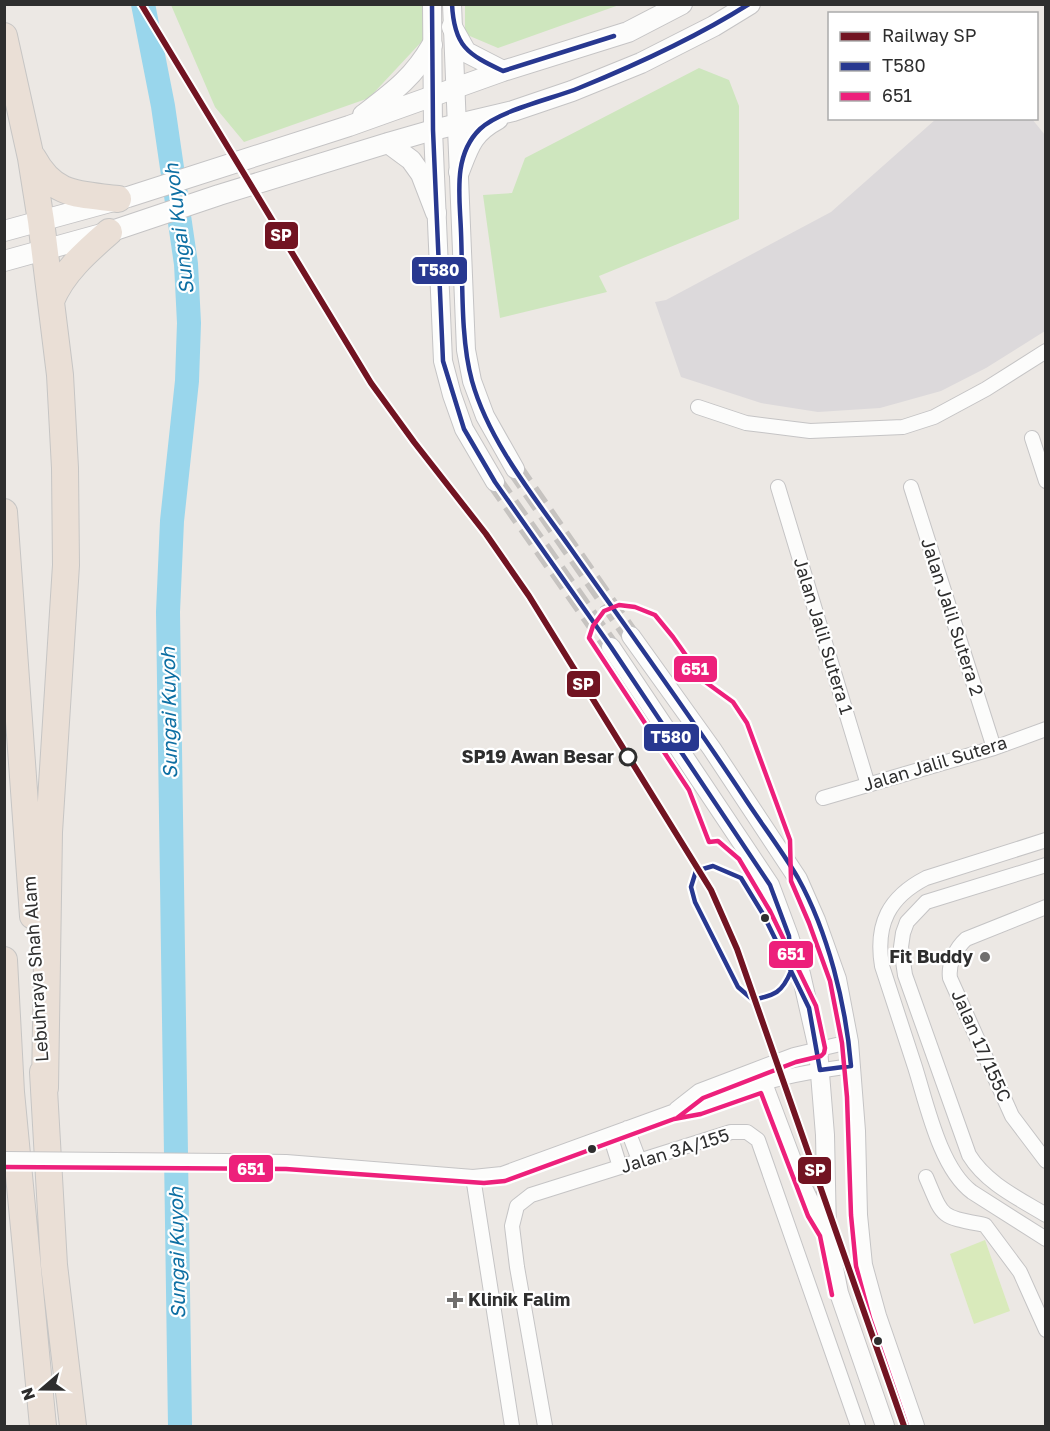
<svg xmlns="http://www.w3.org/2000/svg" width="1050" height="1431" viewBox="0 0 1050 1431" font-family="'Golos Text',sans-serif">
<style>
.industrial{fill:#dcd9db}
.green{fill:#cee6be}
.pitch{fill:#d9eabb}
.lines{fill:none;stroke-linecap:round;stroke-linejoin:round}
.river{stroke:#99d6ec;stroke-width:24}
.tertiary-tunnel{stroke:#c6c3c0;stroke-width:18;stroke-dasharray:18 9;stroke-linecap:butt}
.minor-casing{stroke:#c5c4c5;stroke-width:16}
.tertiary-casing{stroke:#c5c4c5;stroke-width:20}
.secondary-casing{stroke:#c5c4c5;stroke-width:22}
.motorway-casing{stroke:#c6c5c4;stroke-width:28}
.minor{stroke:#fcfcfb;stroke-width:14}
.tertiary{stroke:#fcfcfb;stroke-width:18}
.secondary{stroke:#fcfcfb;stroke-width:20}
.motorway{stroke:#eadfd6;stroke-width:26}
.minor-bridge-casing{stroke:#c5c4c5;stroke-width:16;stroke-linecap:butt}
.minor-bridge{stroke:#fcfcfb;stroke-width:14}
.bus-1-casing{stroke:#fff;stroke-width:9}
.bus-2-casing{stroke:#fff;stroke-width:9}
.bus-1{stroke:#283890;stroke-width:4.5}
.bus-2{stroke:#ed207b;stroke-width:4.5}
.rail-1-casing{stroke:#fff;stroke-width:10}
.rail-1{stroke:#721422;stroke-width:6}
.stop-dot{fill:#fff;stroke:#2e2e2e;stroke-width:3}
.bus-dot{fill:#2e2e2e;stroke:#fff;stroke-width:2}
.poi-dot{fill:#706f6e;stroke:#fff;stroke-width:2}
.labels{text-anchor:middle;stroke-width:4.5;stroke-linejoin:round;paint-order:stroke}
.street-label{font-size:18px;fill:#2e2e2e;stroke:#fff}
.stop-label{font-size:18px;font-weight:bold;fill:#2e2e2e;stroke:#fff;text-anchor:end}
.poi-label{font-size:18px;font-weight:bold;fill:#2e2e2e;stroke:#fff;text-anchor:end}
.water-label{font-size:20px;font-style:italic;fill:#0d6fa3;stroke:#fff}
.line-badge{stroke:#fff;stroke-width:2}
.badge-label{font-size:16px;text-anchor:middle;font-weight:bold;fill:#fff}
</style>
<rect width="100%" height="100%" fill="#ece8e4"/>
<path class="industrial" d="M 936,119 L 1032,119 L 1045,135 L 1045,331 L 986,368 L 941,391 L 880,408 L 818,412 L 761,403 L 681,377 L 655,302 L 666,300 L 831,212 Z"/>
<path class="green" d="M 171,5 L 425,5 L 425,38 L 369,98 L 244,142 L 215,107 Z
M 465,5 L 619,5 L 498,48 L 465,34 Z
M 699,68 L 729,80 L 739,106 L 739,219 L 599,276 L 607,292 L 500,318 L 483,195 L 512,193 L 525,158 Z"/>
<path class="pitch" d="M 985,1240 L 1010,1311 L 974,1324 L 950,1254 Z"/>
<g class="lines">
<path class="river" d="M 143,4 L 163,106 L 186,264 L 189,323 L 187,381 L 172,521 L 168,612 L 180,1426"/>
<path class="tertiary-tunnel" d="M 515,469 L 631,636
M 495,482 L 611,647"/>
<g class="minor-casing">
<path id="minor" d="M 698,407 L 746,423 L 810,431 L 903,427 L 934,417 L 986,389 L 1046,351
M 1032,438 L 1046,481
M 778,487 L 868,785
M 911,487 L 994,748
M 823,798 L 994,748 L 1046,729
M 1046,840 L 926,878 C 889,897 875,924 882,966 C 893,999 904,1033 915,1067 C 927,1105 940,1168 972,1192 L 1046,1239
M 1046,865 L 926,902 L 907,922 L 903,933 L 901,947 L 905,975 L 969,1155 C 986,1183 1018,1198 1046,1215
M 1046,907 L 966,939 C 956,948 948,964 950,978 L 1012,1116 L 1046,1161
M 765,1083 L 802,1181 L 826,1231
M 676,1109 L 699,1091 L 749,1072 L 794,1055 L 849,1042
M 627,1128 L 639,1160
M 610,1135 L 620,1167
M 225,1161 L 286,1162 L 473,1177 L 502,1174 L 672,1112 C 705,1105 732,1092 764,1083 C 793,1074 822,1070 851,1066
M 473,1177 L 512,1426
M 926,1177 C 944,1219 939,1216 985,1225 L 1020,1272 L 1046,1330
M 545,1426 L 517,1267 L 512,1226 L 517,1206 L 531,1195 L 731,1132 L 747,1132 L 758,1140 L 858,1426"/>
</g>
<g class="tertiary-casing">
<path id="tertiary" d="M 432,4 L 433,130 L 443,361 L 452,395 L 464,429 L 495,482
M 452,4 L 466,350 L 472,381 L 485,416 L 515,469
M 631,636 L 712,749 L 798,879 L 816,920 L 837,979 L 849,1042 L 856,1131 L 858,1215 L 863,1265 L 877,1316 L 915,1426
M 611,647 L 770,885 L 789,936 L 801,974 L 818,1049 L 825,1135 L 827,1233 L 839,1293 L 885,1426"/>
</g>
<g class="secondary-casing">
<path id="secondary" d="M 452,27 L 466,52 L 503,71
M 363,115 C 393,92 413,78 432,45
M 388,143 L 411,160 L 421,174 L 436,213
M 459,172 C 469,146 472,133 498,119
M 4,231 L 128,197 L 349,126 L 503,71 L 628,32 L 682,4
M 4,261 L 109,232 L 219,195 L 388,143 L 433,130 L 513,111 L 572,91 L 641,63 L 714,26 L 750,4"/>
</g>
<g class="motorway-casing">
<path id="motorway" d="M 4,36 L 31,158 L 41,221 L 60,375 L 65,468 L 66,565 L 49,832 L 45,1088
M 33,158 C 54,197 79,194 118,199
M 51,301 C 62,273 87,251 109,232
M 4,512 L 33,916
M 4,960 L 11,1092 L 43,1426
M 43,1072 L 54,1265 L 73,1426"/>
</g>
<use href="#minor" class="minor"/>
<use href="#tertiary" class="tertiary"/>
<use href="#secondary" class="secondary"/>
<use href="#motorway" class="motorway"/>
<g class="minor-bridge-casing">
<path id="minor-bridge" d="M 4,1159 L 225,1161"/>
</g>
<use href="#minor-bridge" class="minor-bridge"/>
<g class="bus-1-casing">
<path id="bus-1" d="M 432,4 L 433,130 L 443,361 L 464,429 L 495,482 L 611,647 L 770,885 L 789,936 L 791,971
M 452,4 C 454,46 467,54 503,71 L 614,36
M 749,4 C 695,38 638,64 579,88 C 552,99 500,110 480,129 C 452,156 460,198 461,232 C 463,278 460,338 472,381 C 489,442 535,498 571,549 C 628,630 687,711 742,794 C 760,822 781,849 798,878 C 828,932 846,1005 851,1066 L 820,1070 L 809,1008 L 791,971
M 713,866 L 741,878 L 763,914 L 791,971 C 782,993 775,995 753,1000 L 738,987 L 695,902 L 691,887 L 696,871 Z"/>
</g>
<g class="bus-2-casing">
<path id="bus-2" d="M 677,1118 L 703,1098 L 796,1062 L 821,1056 L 824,1053 L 825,1048 L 816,1006 L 770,911 L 739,859 L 718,841 L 709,842 L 689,790 L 589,638 L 593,626 L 604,611 L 619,605 L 635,607 L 655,615 L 673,637 L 704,681 L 733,702 L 747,723 L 790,840 L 791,881 L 809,923 L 830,981 L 842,1043 L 847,1097 L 851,1215 L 856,1266 L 870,1318 L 907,1426
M 4,1167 L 286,1169 L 484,1183 L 505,1181 L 674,1119 L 701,1114 L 761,1093 L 808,1216 L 820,1236 L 832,1295"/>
</g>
<use href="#bus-1" class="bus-1"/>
<use href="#bus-2" class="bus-2"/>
<g class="rail-1-casing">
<path id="rail-1" d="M 141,4 L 371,383 L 414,442 L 486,534 L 529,596 L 711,890 L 737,949 L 904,1426"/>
</g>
<use href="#rail-1" class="rail-1"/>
</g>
<circle class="stop-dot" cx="628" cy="757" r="8"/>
<g class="bus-dot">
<circle cx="765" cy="918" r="5"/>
<circle cx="592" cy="1149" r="5"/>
<circle cx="878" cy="1341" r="5"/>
</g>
<g class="poi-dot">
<circle cx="985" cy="957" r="6"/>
<path d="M452 1291h6v6h6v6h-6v6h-6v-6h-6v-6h6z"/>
</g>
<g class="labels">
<g class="street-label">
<text transform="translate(952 617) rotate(72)" y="6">Jalan Jalil Sutera 2</text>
<text transform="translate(823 636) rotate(73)" y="6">Jalan Jalil Sutera 1</text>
<text transform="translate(935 764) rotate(-17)" y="6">Jalan Jalil Sutera</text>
<text transform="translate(36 969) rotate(-94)" y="6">Lebuhraya Shah Alam</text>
<text transform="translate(981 1046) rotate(66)" y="6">Jalan 17/155C</text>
<text transform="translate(675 1151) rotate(-17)" y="6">Jalan 3A/155</text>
</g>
<g class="stop-label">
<text x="614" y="763">SP19 Awan Besar</text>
</g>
<g class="poi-label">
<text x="973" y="963">Fit Buddy</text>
<text x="468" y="1306" text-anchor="start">Klinik Falim</text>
</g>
<g class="water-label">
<text transform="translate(179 229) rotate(-97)" y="7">Sungai Kuyoh</text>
<text transform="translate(169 713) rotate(-91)" y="7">Sungai Kuyoh</text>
<text transform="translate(177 1253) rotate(-91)" y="7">Sungai Kuyoh</text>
</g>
</g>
<g class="line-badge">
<rect x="264" y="221" width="35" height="29" rx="6" fill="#721422"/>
<rect x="411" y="256" width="57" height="29" rx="6" fill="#283890"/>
<rect x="673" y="655" width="45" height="28" rx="6" fill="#ed207b"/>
<rect x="566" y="670" width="35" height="28" rx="6" fill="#721422"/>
<rect x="643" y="723" width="57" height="29" rx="6" fill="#283890"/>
<rect x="768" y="940" width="46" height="29" rx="6" fill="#ed207b"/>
<rect x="228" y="1154" width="46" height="29" rx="6" fill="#ed207b"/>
<rect x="797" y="1156" width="35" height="29" rx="6" fill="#721422"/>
</g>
<g class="badge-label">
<text x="281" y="241">SP</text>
<text x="439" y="276">T580</text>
<text x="695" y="675">651</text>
<text x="583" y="690">SP</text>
<text x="671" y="743">T580</text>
<text x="791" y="960">651</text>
<text x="251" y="1175">651</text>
<text x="815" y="1176">SP</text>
</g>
<rect width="1050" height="1431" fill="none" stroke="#2e2e2e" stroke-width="12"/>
<rect x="828" y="12" width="210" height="108" fill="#ffffff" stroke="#ababab" stroke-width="1.5"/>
<rect x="840" y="32" width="30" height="9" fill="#721422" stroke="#ababab" stroke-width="1.5"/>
<text x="882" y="42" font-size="18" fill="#2e2e2e">Railway SP</text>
<rect x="840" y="62" width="30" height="9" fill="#283890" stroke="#ababab" stroke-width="1.5"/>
<text x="882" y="72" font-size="18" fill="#2e2e2e">T580</text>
<rect x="840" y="92" width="30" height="9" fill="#ed207b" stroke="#ababab" stroke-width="1.5"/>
<text x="882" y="102" font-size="18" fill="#2e2e2e">651</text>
<g transform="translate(42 1389) rotate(250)" stroke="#ffffff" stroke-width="4.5" paint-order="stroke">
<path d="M0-4.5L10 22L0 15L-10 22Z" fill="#2e2e2e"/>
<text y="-9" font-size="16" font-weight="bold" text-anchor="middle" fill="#2e2e2e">N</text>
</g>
</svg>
